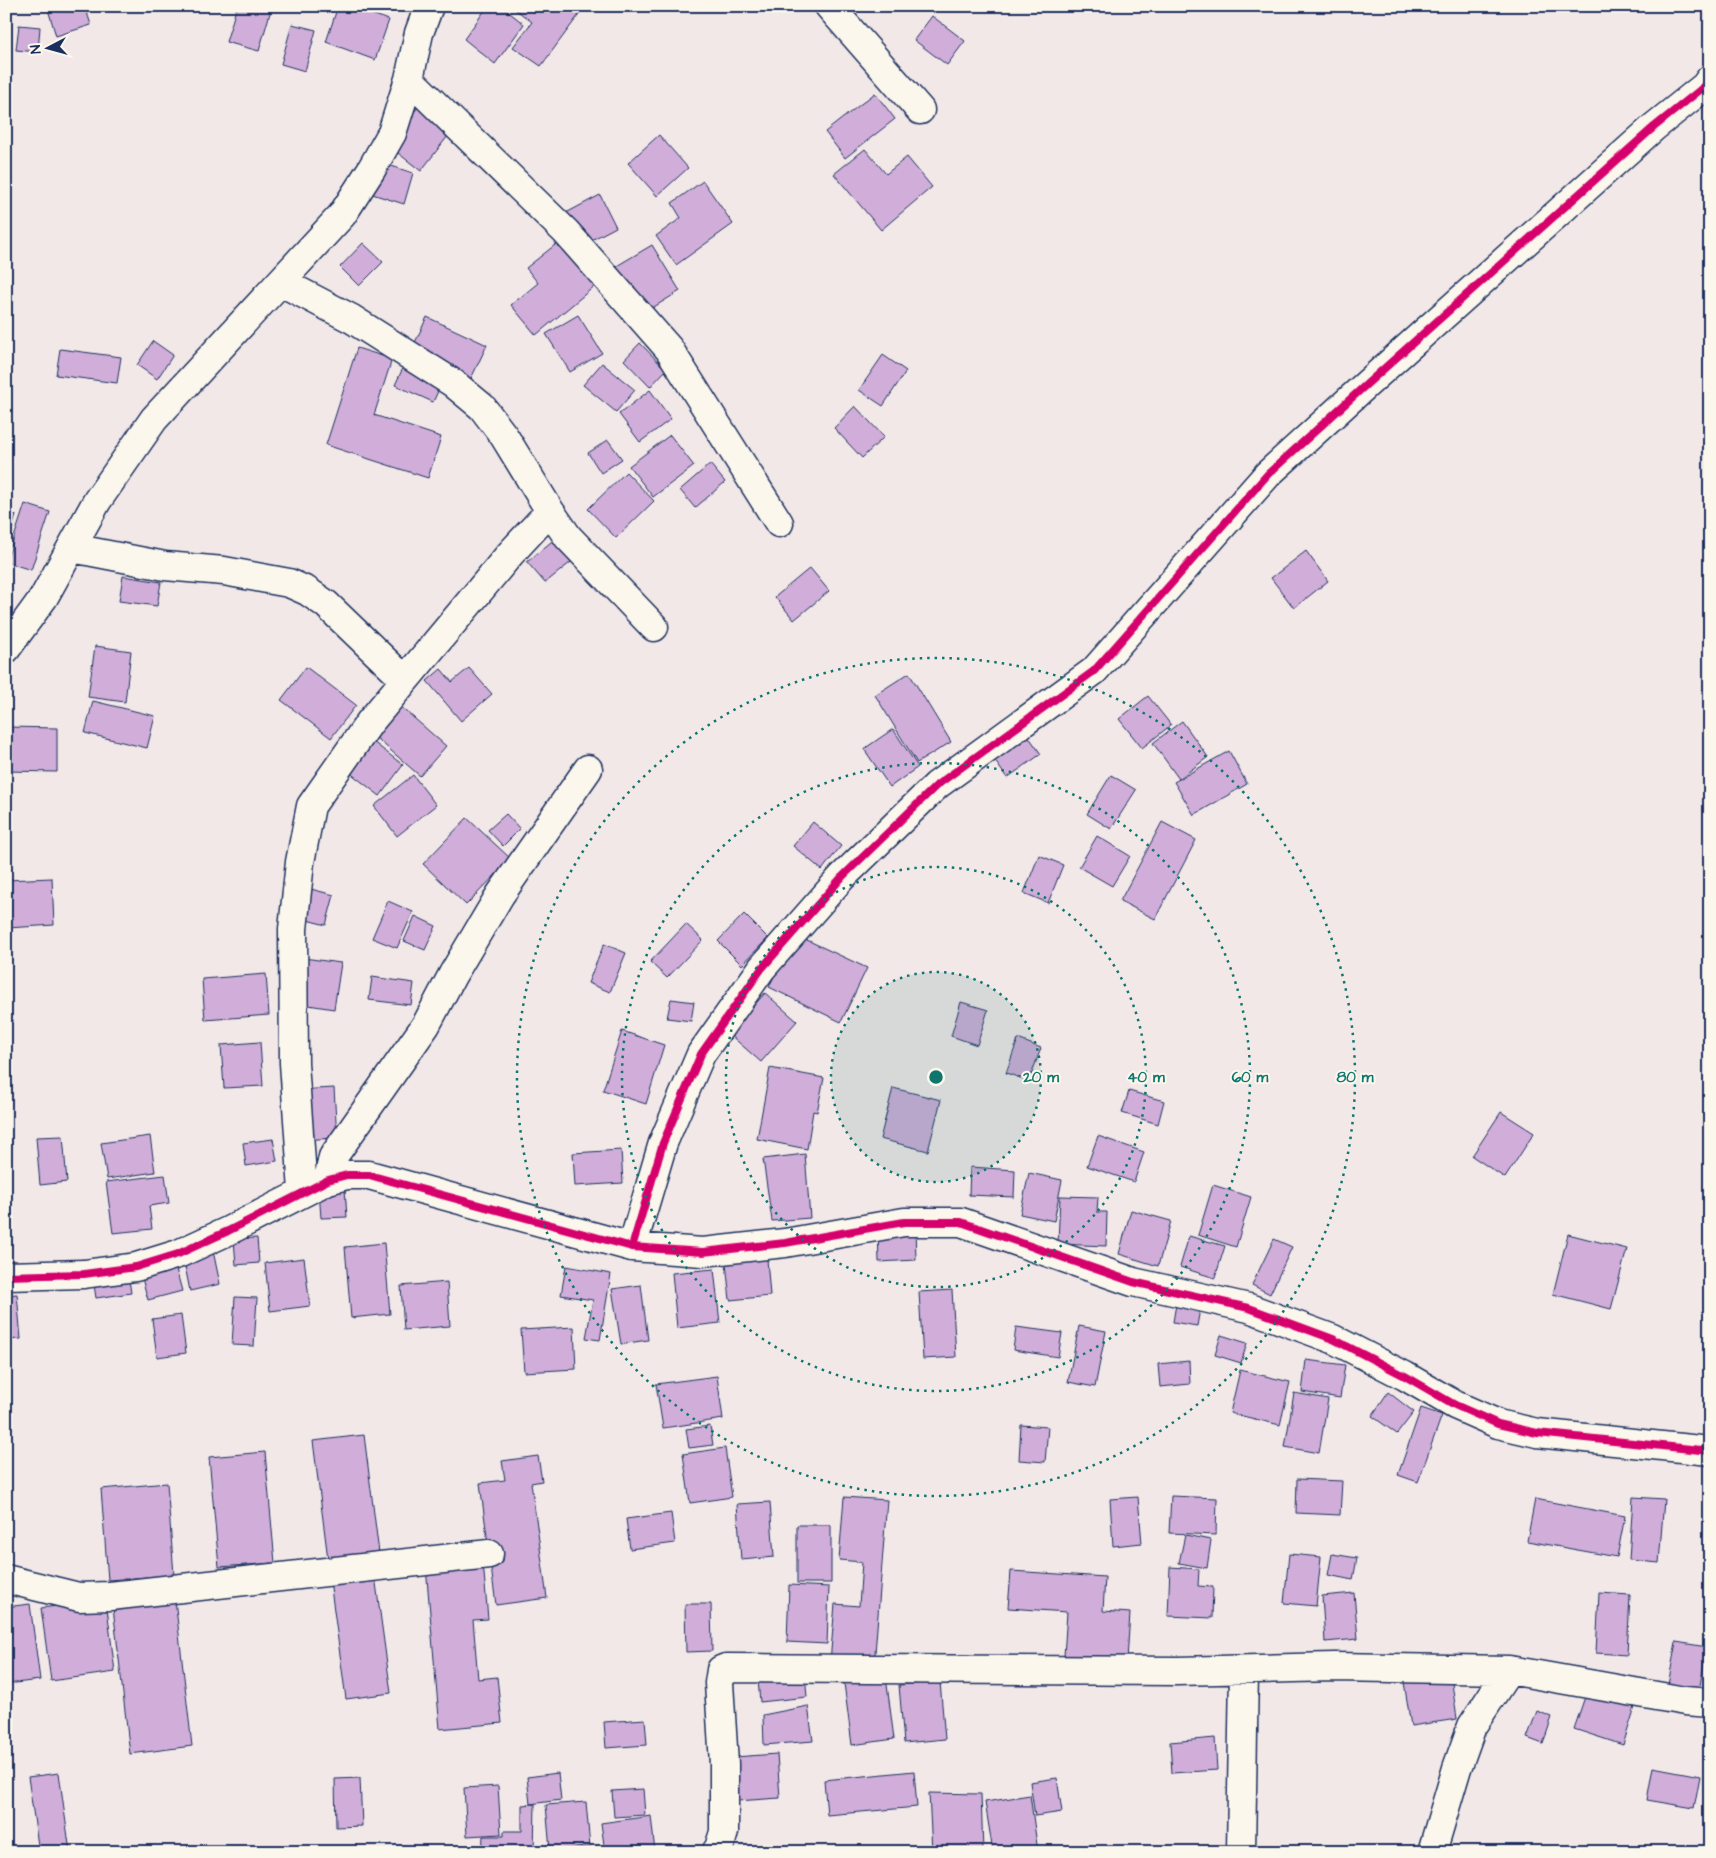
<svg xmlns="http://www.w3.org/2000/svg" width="1716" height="1858" viewBox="0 0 1716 1858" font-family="'Architects Daughter',sans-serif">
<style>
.building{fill:#d0aed9;stroke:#1b2f5e}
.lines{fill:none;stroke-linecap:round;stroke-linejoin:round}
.minor-casing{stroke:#1b2f5e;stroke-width:31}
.minor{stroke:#fbf7ec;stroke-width:28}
.cycleway-casing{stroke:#fbf7ec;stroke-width:11}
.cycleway{stroke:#d6006c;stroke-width:8}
.ring{fill:none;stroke:#0f766e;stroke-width:2.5;stroke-dasharray:2.5 5}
.centre{fill:#0f766e;stroke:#fbf7ec;stroke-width:2.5}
.ring-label{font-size:15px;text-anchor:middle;font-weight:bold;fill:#0f766e;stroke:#fbf7ec;stroke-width:4;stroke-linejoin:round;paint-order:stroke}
</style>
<rect width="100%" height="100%" fill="#f2e8e8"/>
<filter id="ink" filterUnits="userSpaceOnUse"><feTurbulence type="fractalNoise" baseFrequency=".02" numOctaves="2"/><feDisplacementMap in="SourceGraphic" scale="10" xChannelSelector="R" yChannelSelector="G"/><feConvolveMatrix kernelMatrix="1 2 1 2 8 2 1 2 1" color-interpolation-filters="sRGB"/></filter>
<g filter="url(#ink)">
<path class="building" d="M 47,6 L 85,6 L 91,25 L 56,36 Z
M 237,6 L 272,6 L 259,51 L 226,42 Z
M 338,6 L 349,6 L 389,20 L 375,60 L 326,42 Z
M 488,6 L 501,6 L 524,24 L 495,64 L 464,39 Z
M 511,6 L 574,6 L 581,12 L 541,66 L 513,47 L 532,22 Z
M 932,16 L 965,41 L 947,65 L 914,40 Z
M 292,24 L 316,30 L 305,71 L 281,64 Z
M 19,25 L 40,27 L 38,52 L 16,50 Z
M 875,93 L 895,119 L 845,158 L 825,132 Z
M 418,107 L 451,132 L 421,171 L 389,146 Z
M 659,135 L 688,168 L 657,196 L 628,163 Z
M 865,149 L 886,174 L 907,157 L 932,187 L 881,230 L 834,174 Z
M 379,162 L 413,173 L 404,204 L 369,193 Z
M 703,181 L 733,224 L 676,265 L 656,236 L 681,218 L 672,203 Z
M 600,195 L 616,227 L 582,245 L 566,213 Z
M 560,241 L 596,285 L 536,335 L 511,305 L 538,283 L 526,268 Z
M 363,243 L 383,262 L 359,286 L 340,267 Z
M 652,245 L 680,291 L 639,316 L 610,270 Z
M 578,315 L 602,353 L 570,372 L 546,334 Z
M 427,317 L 487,345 L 467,387 L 445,376 L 433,402 L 395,385 Z
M 153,341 L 173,355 L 157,379 L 137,365 Z
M 640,343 L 666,370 L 650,387 L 624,360 Z
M 357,348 L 392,359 L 374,415 L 441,437 L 428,478 L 326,445 Z
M 60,349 L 121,357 L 117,383 L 56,375 Z
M 883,355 L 906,371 L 883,406 L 859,390 Z
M 602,363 L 635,390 L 616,412 L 583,385 Z
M 650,390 L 671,419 L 640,442 L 619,414 Z
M 855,406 L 884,437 L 862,458 L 834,428 Z
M 670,435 L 694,466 L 653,497 L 629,466 Z
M 608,440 L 622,459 L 601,473 L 588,453 Z
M 710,464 L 725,482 L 695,508 L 680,490 Z
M 626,472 L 654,501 L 616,538 L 588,509 Z
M 25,504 L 50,512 L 31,570 L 6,562 Z
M 6,513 L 16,515 L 6,550 Z
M 563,532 L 581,554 L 545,583 L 527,562 Z
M 1306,551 L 1328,581 L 1294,608 L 1271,578 Z
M 810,568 L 829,591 L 794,620 L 775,597 Z
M 123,576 L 161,582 L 157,606 L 119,601 Z
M 95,646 L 131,651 L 125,702 L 88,697 Z
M 306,667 L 356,705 L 331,738 L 281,700 Z
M 469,668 L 492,694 L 461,721 L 427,681 L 441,669 L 452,682 Z
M 909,673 L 951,742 L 917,763 L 875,695 Z
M 1148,696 L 1171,725 L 1142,748 L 1119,719 Z
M 93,701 L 155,716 L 147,748 L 85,733 Z
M 399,705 L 446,746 L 420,776 L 373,735 Z
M 1182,721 L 1208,757 L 1179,779 L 1153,743 Z
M 1019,723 L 1041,754 L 1007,778 L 985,747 Z
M 6,727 L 57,728 L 57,772 L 6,771 Z
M 893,729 L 918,767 L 890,787 L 864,749 Z
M 364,735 L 403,765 L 380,796 L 340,765 Z
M 1229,751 L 1247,784 L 1194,815 L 1174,782 Z
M 413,775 L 436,805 L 397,836 L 374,806 Z
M 1111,775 L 1136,790 L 1111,829 L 1087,814 Z
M 506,814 L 520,829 L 503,846 L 488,830 Z
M 467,818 L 511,859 L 466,905 L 423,864 Z
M 813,822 L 841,846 L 822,870 L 793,846 Z
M 1162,822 L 1196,840 L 1155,919 L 1120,901 Z
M 1097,836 L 1130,856 L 1112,886 L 1079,867 Z
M 1039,855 L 1063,865 L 1048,903 L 1024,893 Z
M 52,878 L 54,925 L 8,928 L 6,880 Z
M 307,888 L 334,895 L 326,925 L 299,918 Z
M 388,901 L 413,912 L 397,948 L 372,938 Z
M 744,914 L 768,938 L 742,965 L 718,941 Z
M 415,916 L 436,926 L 425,950 L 404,941 Z
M 686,924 L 703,940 L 667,978 L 650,962 Z
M 794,934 L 867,968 L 841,1022 L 769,987 Z
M 604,944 L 626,953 L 610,992 L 588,983 Z
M 296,957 L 341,963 L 334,1009 L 289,1002 Z
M 266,974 L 269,1015 L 205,1020 L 202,979 Z
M 372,977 L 414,983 L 411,1005 L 369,1000 Z
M 765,993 L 797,1021 L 761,1062 L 729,1034 Z
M 671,999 L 694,1002 L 691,1021 L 667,1018 Z
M 961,1002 L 988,1010 L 977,1045 L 951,1036 Z
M 622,1031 L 664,1045 L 646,1104 L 603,1090 Z
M 1018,1039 L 1041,1048 L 1029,1081 L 1006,1073 Z
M 260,1042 L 263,1086 L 224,1088 L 221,1045 Z
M 770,1068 L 824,1078 L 817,1112 L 813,1111 L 807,1149 L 757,1139 Z
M 334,1088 L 337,1138 L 300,1140 L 297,1090 Z
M 893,1088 L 941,1100 L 928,1151 L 880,1139 Z
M 1129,1091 L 1164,1101 L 1158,1124 L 1122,1113 Z
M 1501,1112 L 1534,1133 L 1505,1178 L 1472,1156 Z
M 63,1136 L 67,1182 L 40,1185 L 36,1137 Z
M 150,1136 L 155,1172 L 107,1179 L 101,1143 Z
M 1098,1136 L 1144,1152 L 1134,1182 L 1087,1166 Z
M 273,1139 L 277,1161 L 246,1166 L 243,1143 Z
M 621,1150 L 623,1183 L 575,1186 L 573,1153 Z
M 805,1154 L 810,1218 L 772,1221 L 763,1159 Z
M 970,1167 L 1015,1170 L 1014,1197 L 969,1195 Z
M 1029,1173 L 1062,1180 L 1054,1221 L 1020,1214 Z
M 165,1175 L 169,1203 L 149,1206 L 152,1229 L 113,1233 L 106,1182 Z
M 344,1175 L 347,1217 L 321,1218 L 318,1177 Z
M 1213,1185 L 1251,1197 L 1236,1247 L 1198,1235 Z
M 1060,1196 L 1098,1197 L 1097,1212 L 1107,1212 L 1106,1246 L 1058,1244 Z
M 1131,1210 L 1171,1221 L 1158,1266 L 1119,1254 Z
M 915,1228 L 916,1260 L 879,1262 L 878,1229 Z
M 1568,1234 L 1627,1249 L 1611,1309 L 1553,1294 Z
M 1189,1236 L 1225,1246 L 1215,1278 L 1180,1267 Z
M 257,1238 L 259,1263 L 236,1265 L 234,1239 Z
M 1274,1239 L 1292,1247 L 1270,1294 L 1252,1285 Z
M 384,1243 L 390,1314 L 351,1318 L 345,1247 Z
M 212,1246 L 220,1284 L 190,1291 L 182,1251 Z
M 304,1258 L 310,1306 L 270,1311 L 265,1263 Z
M 767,1259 L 770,1296 L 730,1300 L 726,1263 Z
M 174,1262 L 182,1291 L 148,1300 L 140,1271 Z
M 127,1266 L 131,1293 L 96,1298 L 92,1271 Z
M 566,1266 L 611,1274 L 600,1340 L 586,1338 L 593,1300 L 561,1295 Z
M 714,1269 L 720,1323 L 677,1328 L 672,1273 Z
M 447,1282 L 450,1326 L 404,1330 L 401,1286 Z
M 641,1285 L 648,1340 L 621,1344 L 612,1289 Z
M 952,1290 L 956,1357 L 923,1359 L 919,1292 Z
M 17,1294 L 21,1339 L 6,1340 L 6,1295 Z
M 235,1297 L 257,1298 L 254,1346 L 232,1345 Z
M 1176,1304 L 1200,1309 L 1197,1326 L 1173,1322 Z
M 181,1315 L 186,1353 L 157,1357 L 152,1319 Z
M 1079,1326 L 1106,1331 L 1095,1387 L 1068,1382 Z
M 574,1327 L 576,1369 L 524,1372 L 521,1330 Z
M 1016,1327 L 1062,1333 L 1058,1357 L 1013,1350 Z
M 1221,1335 L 1247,1343 L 1241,1363 L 1215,1355 Z
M 1306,1360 L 1345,1365 L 1340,1398 L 1302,1392 Z
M 1189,1361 L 1190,1384 L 1160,1387 L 1158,1364 Z
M 1240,1370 L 1290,1382 L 1280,1425 L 1230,1413 Z
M 717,1376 L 723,1419 L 663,1428 L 656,1384 Z
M 1388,1392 L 1414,1412 L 1397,1434 L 1372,1416 Z
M 1294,1393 L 1328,1399 L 1319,1453 L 1285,1447 Z
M 1421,1408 L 1442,1415 L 1418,1482 L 1398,1475 Z
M 1021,1425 L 1048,1427 L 1045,1462 L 1019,1460 Z
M 710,1426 L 713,1445 L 689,1448 L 686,1429 Z
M 364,1435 L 379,1553 L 328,1559 L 313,1441 Z
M 725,1448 L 732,1497 L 690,1503 L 683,1454 Z
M 265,1452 L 275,1563 L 219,1567 L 209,1457 Z
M 538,1456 L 542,1481 L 531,1483 L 547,1598 L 496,1605 L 480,1483 L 505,1480 L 502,1461 Z
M 1297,1479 L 1342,1481 L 1340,1515 L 1296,1513 Z
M 167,1483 L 174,1575 L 108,1580 L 101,1489 Z
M 1171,1496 L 1217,1498 L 1216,1535 L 1169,1533 Z
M 844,1497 L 887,1500 L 874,1666 L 830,1662 L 835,1604 L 859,1606 L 862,1562 L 839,1560 Z
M 1138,1497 L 1142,1543 L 1113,1546 L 1110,1499 Z
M 1633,1497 L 1664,1499 L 1659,1563 L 1629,1560 Z
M 1535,1499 L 1625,1516 L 1617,1557 L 1527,1541 Z
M 770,1502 L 774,1557 L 741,1560 L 737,1504 Z
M 671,1513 L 675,1543 L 630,1549 L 626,1519 Z
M 797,1525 L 831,1525 L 831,1583 L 797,1583 Z
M 1185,1535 L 1211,1540 L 1207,1568 L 1179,1563 Z
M 1289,1554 L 1321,1557 L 1316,1606 L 1284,1603 Z
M 1332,1554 L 1357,1558 L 1353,1580 L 1328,1575 Z
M 483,1562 L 488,1619 L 473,1620 L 478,1679 L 497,1677 L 502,1723 L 440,1729 L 426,1567 Z
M 1170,1567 L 1199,1569 L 1198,1586 L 1213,1587 L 1212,1618 L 1168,1616 Z
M 1011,1571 L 1105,1577 L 1103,1611 L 1130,1613 L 1127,1660 L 1064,1656 L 1067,1612 L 1008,1608 Z
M 375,1576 L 391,1693 L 346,1699 L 330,1581 Z
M 789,1585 L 829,1587 L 827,1644 L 787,1642 Z
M 174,1591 L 192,1746 L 130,1754 L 112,1599 Z
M 1354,1593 L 1358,1639 L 1325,1642 L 1322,1596 Z
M 1599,1593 L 1630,1595 L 1627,1655 L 1596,1653 Z
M 106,1600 L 115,1672 L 51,1681 L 41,1608 Z
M 30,1604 L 40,1680 L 7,1684 L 6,1607 Z
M 685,1604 L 711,1604 L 712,1651 L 686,1652 Z
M 1676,1642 L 1707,1647 L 1699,1691 L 1668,1685 Z
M 805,1674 L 807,1697 L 760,1702 L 758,1680 Z
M 1451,1676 L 1457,1719 L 1411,1726 L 1404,1682 Z
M 886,1677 L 894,1739 L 852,1745 L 844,1683 Z
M 940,1682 L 945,1739 L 904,1743 L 899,1685 Z
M 1587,1691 L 1635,1707 L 1623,1745 L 1574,1729 Z
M 808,1706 L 813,1741 L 764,1745 L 763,1715 Z
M 1537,1711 L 1552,1717 L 1543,1744 L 1527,1738 Z
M 645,1719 L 647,1745 L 606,1748 L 604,1722 Z
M 1215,1738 L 1217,1770 L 1172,1773 L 1170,1742 Z
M 777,1754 L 780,1798 L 737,1801 L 734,1757 Z
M 1653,1767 L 1700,1776 L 1694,1808 L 1647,1800 Z
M 914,1771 L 917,1807 L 827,1815 L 824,1780 Z
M 59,1773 L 70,1852 L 39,1852 L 28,1777 Z
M 558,1773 L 561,1800 L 530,1804 L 527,1777 Z
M 360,1778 L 362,1826 L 336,1827 L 335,1779 Z
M 1057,1778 L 1062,1812 L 1035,1816 L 1030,1782 Z
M 498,1786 L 501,1834 L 467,1836 L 464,1788 Z
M 643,1789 L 645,1815 L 614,1817 L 612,1791 Z
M 929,1793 L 981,1794 L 983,1852 L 932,1852 Z
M 1030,1795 L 1038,1852 L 993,1852 L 985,1802 Z
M 586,1802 L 590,1847 L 550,1850 L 546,1805 Z
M 535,1804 L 534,1852 L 482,1852 L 483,1836 L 504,1836 L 504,1831 L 522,1831 L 522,1805 Z
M 651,1816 L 655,1852 L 605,1852 L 601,1823 Z"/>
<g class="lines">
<g class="minor-casing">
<path id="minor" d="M 829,6 L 920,110
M 409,79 L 566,232 L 669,349 L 779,523
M 281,282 L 352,319 L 453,383 L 482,407 L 504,436 L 550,511 L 568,537 L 654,627
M 72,548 L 165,566 L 224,571 L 289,583 L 307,591 L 326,604 L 405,680
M 6,649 L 44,597 L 97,501 L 154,419 L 342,215 L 371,170 L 392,133 L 409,79 L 419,33 L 429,6
M 328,1180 L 333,1157 L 426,1025 L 453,974 L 500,895 L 588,769
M 303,1191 L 294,1063 L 293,929 L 300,862 L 311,806 L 370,722 L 510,554 L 550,511
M 632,1247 L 663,1143 L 701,1054 L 762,968 L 842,877 L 937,785 L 1094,671 L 1268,474 L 1368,383 L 1654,127 L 1705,86 L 1710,79
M 6,1276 L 84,1274 L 136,1267 L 178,1254 L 228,1231 L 328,1180 L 347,1175 L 369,1175 L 632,1247 L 703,1252 L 785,1243 L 904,1222 L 961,1222 L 1133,1282 L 1249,1308 L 1333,1339 L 1405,1376 L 1455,1405 L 1498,1424 L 1537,1433 L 1710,1451
M 6,1579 L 79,1597 L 110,1596 L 489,1554
M 716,1852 L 719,1848 L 724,1832 L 724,1764 L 719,1683 L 721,1670 L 726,1668 L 1177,1671 L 1334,1667 L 1509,1670 L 1685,1701 L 1710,1703
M 1241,1852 L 1244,1670
M 1432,1852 L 1457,1768 L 1472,1726 L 1509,1670"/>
</g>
<use href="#minor" class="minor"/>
<g class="cycleway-casing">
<path id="cycleway" d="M 632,1247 L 663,1143 L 701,1054 L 762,968 L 842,877 L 937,785 L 1094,671 L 1268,474 L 1368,383 L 1654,127 L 1705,86 L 1710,79
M 6,1276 L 84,1274 L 136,1267 L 178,1254 L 228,1231 L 328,1180 L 347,1175 L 369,1175 L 632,1247 L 703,1252 L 785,1243 L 904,1222 L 961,1222 L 1133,1282 L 1249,1308 L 1333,1339 L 1405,1376 L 1455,1405 L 1498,1424 L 1537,1433 L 1710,1451"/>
</g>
<use href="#cycleway" class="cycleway"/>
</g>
</g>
<circle cx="936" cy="1077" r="105" fill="#0f766e" fill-opacity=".12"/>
<g class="ring">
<circle cx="936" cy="1077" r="105"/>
<circle cx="936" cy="1077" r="210"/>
<circle cx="936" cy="1077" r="314"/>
<circle cx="936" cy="1077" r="419"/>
</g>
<circle cx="936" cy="1077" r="8" class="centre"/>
<g class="ring-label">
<text x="1041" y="1082">20 m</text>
<text x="1146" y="1082">40 m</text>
<text x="1250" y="1082">60 m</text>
<text x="1355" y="1082">80 m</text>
</g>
<rect width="1716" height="1858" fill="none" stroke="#fbf7ec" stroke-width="25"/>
<rect x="12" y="12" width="1691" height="1833" fill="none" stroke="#1b2f5e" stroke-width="2" filter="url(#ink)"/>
<g transform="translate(48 48) rotate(264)" stroke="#fbf7ec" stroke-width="4" paint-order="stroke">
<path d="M0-4L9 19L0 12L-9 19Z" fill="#1b2f5e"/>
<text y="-8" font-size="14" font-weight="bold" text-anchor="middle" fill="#1b2f5e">N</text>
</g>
</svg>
